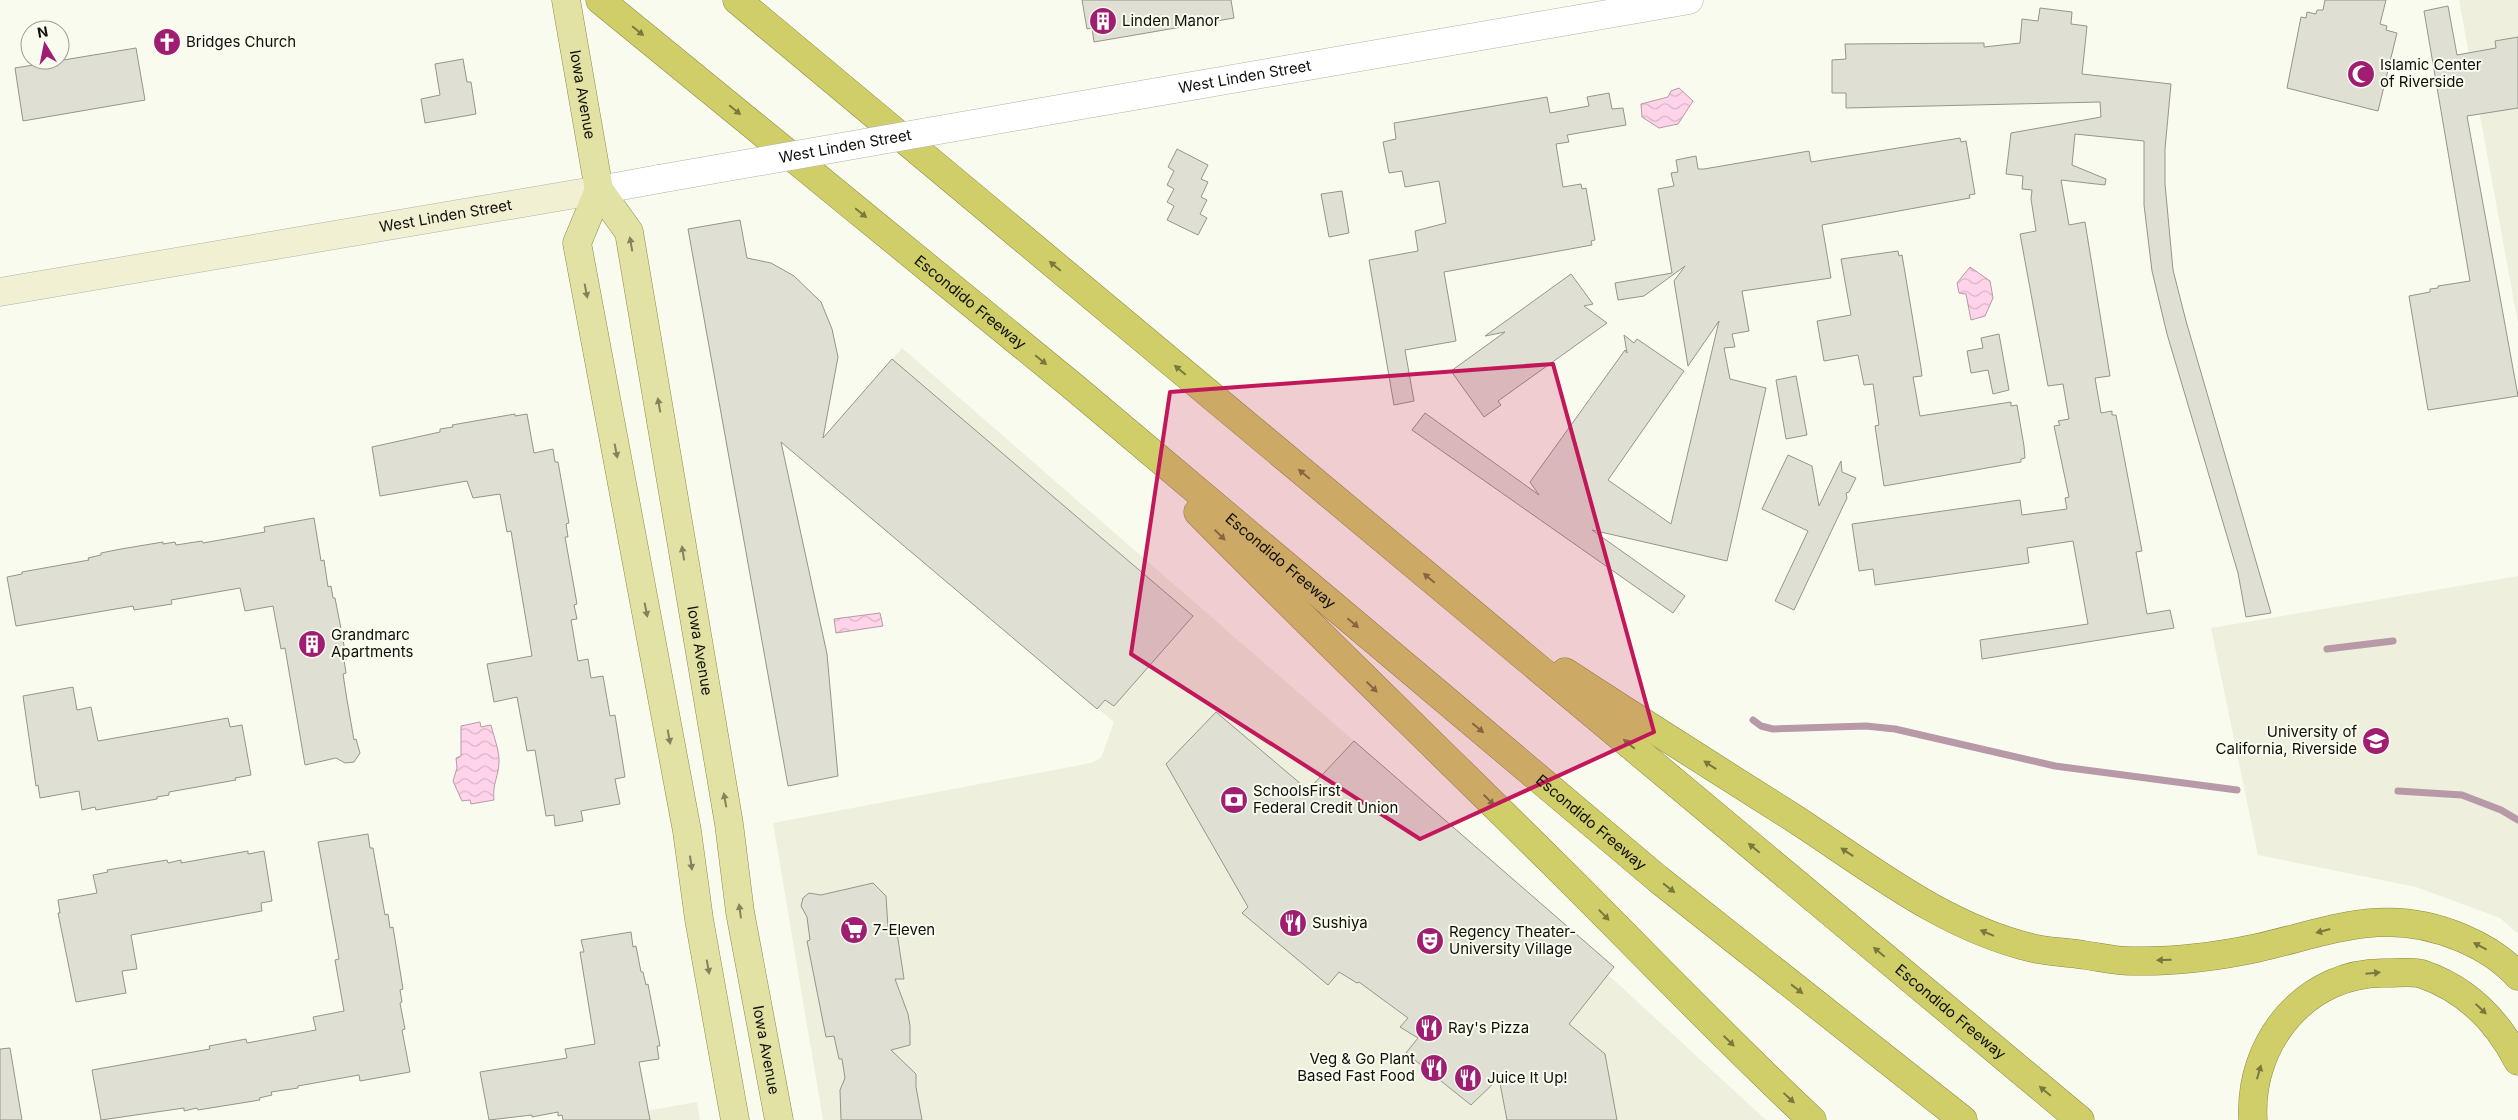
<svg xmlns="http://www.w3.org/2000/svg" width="2518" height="1120" viewBox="0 0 2518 1120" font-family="Inter,sans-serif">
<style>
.built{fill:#eeefdc}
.water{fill:url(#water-waves);stroke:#b799a7}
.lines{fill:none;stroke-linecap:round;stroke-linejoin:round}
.stream{stroke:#b799a7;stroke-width:7}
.building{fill:#dfdfd4;stroke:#95968b}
.tertiary-casing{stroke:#b3b3a8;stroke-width:29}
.secondary-casing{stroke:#b3b3a8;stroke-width:29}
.primary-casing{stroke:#8c8b47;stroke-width:29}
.motorway-casing{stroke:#8c8b47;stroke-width:29}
.tertiary{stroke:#fff;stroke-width:28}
.secondary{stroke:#f1f0d2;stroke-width:28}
.primary{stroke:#e2e2a4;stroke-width:28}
.motorway{stroke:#cfce68;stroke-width:28}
.tertiary-bridge-casing{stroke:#b3b3a8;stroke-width:29;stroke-linecap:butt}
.tertiary-bridge{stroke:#fff;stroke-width:28}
.oneway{fill:#79783e}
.oneway2{fill:#83835f}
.marked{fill:#c2185b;fill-opacity:0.2;stroke:#c2185b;stroke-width:4;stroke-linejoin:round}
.labels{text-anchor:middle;stroke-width:4;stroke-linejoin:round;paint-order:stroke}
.poi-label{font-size:15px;fill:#0f0f0b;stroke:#fafbef;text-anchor:start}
.street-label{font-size:15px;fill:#0f0f0b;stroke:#fafbef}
</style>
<defs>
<pattern id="water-waves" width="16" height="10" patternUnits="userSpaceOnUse" patternTransform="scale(1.25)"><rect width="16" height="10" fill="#ffd4ea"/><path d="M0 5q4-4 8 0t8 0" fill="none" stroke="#d9b5c7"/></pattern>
</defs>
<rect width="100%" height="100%" fill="#fafbef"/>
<path class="built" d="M 2459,0 L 2518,0 L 2518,324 Z
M 902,348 L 1354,741 L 1766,1120 L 823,1120 L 773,823 L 1091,763 L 1101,758 L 1114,722 L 816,472 L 812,452 Z
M 2518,576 L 2518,934 L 2500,918 L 2416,887 L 2258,855 L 2211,628 Z
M 697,1102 L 700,1120 L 594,1120 Z"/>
<path class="water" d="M 1679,88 L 1693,101 L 1678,124 L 1659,128 L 1642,117 L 1641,104 L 1668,97 L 1671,91 Z
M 1970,267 L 1990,281 L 1993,298 L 1985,316 L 1971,320 L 1966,294 L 1959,293 L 1957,283 Z
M 880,613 L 883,626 L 836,633 L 834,619 Z
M 480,722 L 481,727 L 491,725 C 494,737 499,750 499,761 C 499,776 492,784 494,800 L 471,804 L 470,800 L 462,801 L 453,781 L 457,768 L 456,758 L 461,756 L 461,726 Z"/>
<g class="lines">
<path class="stream" d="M 2327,649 L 2393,641
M 1753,720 L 1761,726 L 1773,729 L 1866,726 L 1895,729 L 2055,766 L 2237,790
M 2398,791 L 2462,795 L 2501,810 L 2518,820"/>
</g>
<path class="building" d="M 1082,0 L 1231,0 L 1234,18 L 1094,42 L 1092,28 L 1087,29 Z
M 2325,0 L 2386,0 L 2380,24 L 2387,26 L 2386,30 L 2397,33 L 2378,111 L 2287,88 L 2301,17 L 2306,18 L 2307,12 L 2316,14 L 2317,10 L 2323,10 Z
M 2448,6 L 2457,55 L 2496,48 L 2495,41 L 2518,37 L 2518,108 L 2467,116 L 2518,396 L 2428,410 L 2409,296 L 2430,292 L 2430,289 L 2438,288 L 2438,286 L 2470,281 L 2424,11 Z
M 2040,8 L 2072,12 L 2071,24 L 2087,26 L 2082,74 L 2171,84 L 2165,149 L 2165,184 L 2173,270 L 2186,321 L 2271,613 L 2246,617 L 2238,573 L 2167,334 L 2152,271 L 2144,205 L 2144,141 L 2075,134 L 2072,165 L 2106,179 L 2105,185 L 2061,180 L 2069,225 L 2085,222 L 2110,376 L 2095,378 L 2101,413 L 2112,411 L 2112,415 L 2116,415 L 2142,551 L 2136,552 L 2147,614 L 2170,610 L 2174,628 L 1982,659 L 1980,640 L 2088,624 L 2073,541 L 2027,548 L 2029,563 L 1875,585 L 1873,569 L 1859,571 L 1852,524 L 2020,500 L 2022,515 L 2067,509 L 2065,498 L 2069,497 L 2054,426 L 2060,425 L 2058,421 L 2069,419 L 2063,384 L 2048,386 L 2020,234 L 2036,231 L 2031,199 L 2032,190 L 2022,189 L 2023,176 L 2006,174 L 2011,133 L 2101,117 L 2100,102 L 1846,108 L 1846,93 L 1832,93 L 1832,60 L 1846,59 L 1845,44 L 1984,43 L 1984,47 L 2020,43 L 2022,19 L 2038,21 Z
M 136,48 L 145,100 L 23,121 L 15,68 Z
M 463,59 L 467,82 L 471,82 L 476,114 L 425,123 L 421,99 L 440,95 L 435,64 Z
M 1609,93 L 1612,109 L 1623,108 L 1626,125 L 1567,135 L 1569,142 L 1556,144 L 1563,187 L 1581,184 L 1582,189 L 1586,188 L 1595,240 L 1591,241 L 1592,245 L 1444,272 L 1456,341 L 1405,350 L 1414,401 L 1394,405 L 1369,260 L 1418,251 L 1415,231 L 1446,223 L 1439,181 L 1405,187 L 1402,171 L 1389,173 L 1383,142 L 1396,139 L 1394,123 L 1547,97 L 1550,113 L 1589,106 L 1587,97 Z
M 1960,138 L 1961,142 L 1966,141 L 1975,194 L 1969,195 L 1970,198 L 1822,225 L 1831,278 L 1742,291 L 1749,331 L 1732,334 L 1735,347 L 1724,348 L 1730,379 L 1766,388 L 1727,561 L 1592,530 L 1685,596 L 1673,613 L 1412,430 L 1425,413 L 1539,495 L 1530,482 L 1625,350 L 1627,353 L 1624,335 L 1634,343 L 1637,339 L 1684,371 L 1608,480 L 1671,524 L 1719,321 L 1688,366 L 1674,281 L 1685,266 L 1644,296 L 1618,300 L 1615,283 L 1672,273 L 1658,189 L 1674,186 L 1671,173 L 1678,172 L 1676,160 L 1696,156 L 1698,169 L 1704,169 L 1809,151 L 1811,162 Z
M 1177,149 L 1208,165 L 1201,179 L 1208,182 L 1201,197 L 1207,200 L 1200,214 L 1207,218 L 1198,235 L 1167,220 L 1174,206 L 1167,202 L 1174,189 L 1167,185 L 1174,171 L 1168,167 Z
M 1342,191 L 1349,233 L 1329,237 L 1321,194 Z
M 740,220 L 747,258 L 771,263 L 794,276 L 821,302 L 832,329 L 838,357 L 823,438 L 892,359 L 1193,616 L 1114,706 L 1105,700 L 1097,709 L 781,442 L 827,654 L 838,776 L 788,786 L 688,229 Z
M 1898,251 L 1899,256 L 1902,255 L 1921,368 L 1922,376 L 1913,377 L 1920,416 L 2011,402 L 2011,406 L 2017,405 L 2024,446 L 2025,458 L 2021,459 L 2021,462 L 1884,486 L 1875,426 L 1879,425 L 1873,384 L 1864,385 L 1858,355 L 1824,361 L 1817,321 L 1851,315 L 1841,259 Z
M 1571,274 L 1593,304 L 1584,306 L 1607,323 L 1498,401 L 1501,405 L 1484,417 L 1451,371 L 1505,332 L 1485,336 Z
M 1999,334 L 2009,390 L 1993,394 L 1988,370 L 1971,373 L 1967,351 L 1983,348 L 1981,338 Z
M 1796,376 L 1807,435 L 1786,439 L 1776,380 Z
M 515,414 L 515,416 L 527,414 L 534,453 L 553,449 L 555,462 L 558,462 L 569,523 L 566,524 L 568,537 L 565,537 L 577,604 L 574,605 L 577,619 L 571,620 L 578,661 L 588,659 L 591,678 L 603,676 L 610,716 L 615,715 L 625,777 L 615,779 L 620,804 L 581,811 L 583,821 L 555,826 L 554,815 L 546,816 L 535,750 L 527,751 L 517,697 L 494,702 L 487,664 L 532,656 L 511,531 L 507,532 L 500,494 L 473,498 L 467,481 L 380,496 L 372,447 L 440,432 L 440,429 L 453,427 L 452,425 Z
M 1788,455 L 1812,466 L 1819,506 L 1841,461 L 1842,472 L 1856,478 L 1849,492 L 1846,493 L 1847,498 L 1794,610 L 1775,601 L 1808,531 L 1762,509 Z
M 314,518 L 321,561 L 324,560 L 328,587 L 331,586 L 333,598 L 335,598 L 343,639 L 346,660 L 344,660 L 346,673 L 343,674 L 347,700 L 354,740 L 356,739 L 360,753 L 354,762 L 345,763 L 336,758 L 305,765 L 285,648 L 281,649 L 273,606 L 245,611 L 240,588 L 171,600 L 172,604 L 134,610 L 133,606 L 16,626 L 7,577 L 22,574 L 22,572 L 89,560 L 88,558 L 101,555 L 101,553 L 121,549 L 163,542 L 163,544 L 175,542 L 176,545 L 202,541 L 203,543 L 265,532 L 264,527 Z
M 73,687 L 77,710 L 91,707 L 98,741 L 228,718 L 230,727 L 242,725 L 251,775 L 235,778 L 236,780 L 169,792 L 169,795 L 157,797 L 157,799 L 96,810 L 95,807 L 82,810 L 79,791 L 40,798 L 38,785 L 36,786 L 23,696 Z
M 1216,712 L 1308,790 L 1354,741 L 1614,967 L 1569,1024 L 1605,1054 L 1617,1120 L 1507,1120 L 1499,1078 L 1471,1105 L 1406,1053 L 1418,1038 L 1400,1027 L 1408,1018 L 1359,982 L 1357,983 L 1339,972 L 1328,985 L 1242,913 L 1248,907 L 1166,764 Z
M 368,834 L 370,848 L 373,848 L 385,915 L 388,914 L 390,928 L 393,927 L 403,989 L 400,990 L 402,1002 L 400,1003 L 405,1029 L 402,1030 L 410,1072 L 360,1081 L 359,1075 L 298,1086 L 298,1088 L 271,1092 L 272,1095 L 259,1098 L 260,1100 L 198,1110 L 197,1108 L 184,1111 L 184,1108 L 101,1120 L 92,1070 L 210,1049 L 209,1046 L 246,1039 L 247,1043 L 316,1030 L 313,1017 L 344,1011 L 335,960 L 339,959 L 318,842 Z
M 248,851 L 248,854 L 264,851 L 272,901 L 261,903 L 262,911 L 131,935 L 137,969 L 122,971 L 126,993 L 76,1002 L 58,913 L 60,913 L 58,900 L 97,893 L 93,875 L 108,872 L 107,870 L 167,860 L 168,863 L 181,860 L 181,863 Z
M 873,883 L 886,896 L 888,928 L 896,926 L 904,979 L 895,979 L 908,1014 L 910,1026 L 910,1045 L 891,1050 L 916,1074 L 916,1087 L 922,1120 L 841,1120 L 840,1090 L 845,1078 L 842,1059 L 839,1059 L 834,1036 L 826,1037 L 807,941 L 810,940 L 807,917 L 801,906 L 803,898 L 809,893 L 821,895 Z
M 631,932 L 633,947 L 636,946 L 641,972 L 643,972 L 646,985 L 648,984 L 660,1046 L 657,1046 L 659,1059 L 639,1062 L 650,1120 L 563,1120 L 562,1115 L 558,1116 L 558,1112 L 532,1117 L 532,1115 L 489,1120 L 480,1072 L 567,1058 L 565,1049 L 595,1044 L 580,952 L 584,952 L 581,940 Z
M 10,1048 L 22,1120 L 0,1120 L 0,1049 Z"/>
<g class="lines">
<g class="tertiary-casing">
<g id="tertiary">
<path id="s1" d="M 1030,114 L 1689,0"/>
<path d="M 599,190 L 659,179"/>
</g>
</g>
<g class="secondary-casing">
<g id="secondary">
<path id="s2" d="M 0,292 L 599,190"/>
</g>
</g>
<g class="primary-casing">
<g id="primary">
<path id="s3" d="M 566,0 L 599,190 L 629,232 L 729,824 L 740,912 L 779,1120"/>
<path d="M 599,190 L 577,243 L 687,831 L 699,919 L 735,1120"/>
</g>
</g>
<g class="motorway-casing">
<g id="motorway">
<path id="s4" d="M 600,0 L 1075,388 L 1658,879 L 1963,1120"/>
<path id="s5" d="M 737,0 L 2080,1120"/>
<path d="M 1198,512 C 1315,631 1435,746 1553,863 C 1640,949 1723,1037 1812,1120"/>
<path d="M 1565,672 C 1640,721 1716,769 1792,817 C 1868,866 1941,926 2032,948 C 2048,952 2067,952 2084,955 C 2099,957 2115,961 2131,961 C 2173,962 2215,957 2257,948 C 2332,931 2386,905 2462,938 C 2483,947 2503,959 2518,976"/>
<path d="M 2253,1120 C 2248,1042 2307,970 2388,973 C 2398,973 2412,971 2422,974 C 2466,989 2497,1020 2518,1061"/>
</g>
</g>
<use href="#tertiary" class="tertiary"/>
<use href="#secondary" class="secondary"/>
<use href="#primary" class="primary"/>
<use href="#motorway" class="motorway"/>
<g class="tertiary-bridge-casing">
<g id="tertiary-bridge">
<path id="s6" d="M 659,179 L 1030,114"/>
</g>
</g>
<use href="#tertiary-bridge" class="tertiary-bridge"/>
</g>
<defs><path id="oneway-solid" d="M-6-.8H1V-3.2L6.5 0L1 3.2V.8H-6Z" transform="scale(1.25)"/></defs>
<g class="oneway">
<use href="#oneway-solid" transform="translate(638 31) rotate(39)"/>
<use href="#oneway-solid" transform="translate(735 110) rotate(39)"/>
<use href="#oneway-solid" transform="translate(861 213) rotate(39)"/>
<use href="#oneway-solid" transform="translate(1055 266) rotate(-140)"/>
<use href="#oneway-solid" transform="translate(1041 360) rotate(39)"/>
<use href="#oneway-solid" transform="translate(1180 370) rotate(-140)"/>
<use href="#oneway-solid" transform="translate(1304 474) rotate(-140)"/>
<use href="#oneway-solid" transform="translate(1220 535) rotate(45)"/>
<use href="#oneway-solid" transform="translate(1429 578) rotate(-140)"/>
<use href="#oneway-solid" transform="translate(1353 623) rotate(40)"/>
<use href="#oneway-solid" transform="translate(1372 687) rotate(44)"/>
<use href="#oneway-solid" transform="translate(1478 728) rotate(40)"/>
<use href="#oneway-solid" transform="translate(1629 744) rotate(-140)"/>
<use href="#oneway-solid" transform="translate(1710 765) rotate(-147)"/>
<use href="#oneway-solid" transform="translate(1489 800) rotate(44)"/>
<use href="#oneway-solid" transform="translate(1754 848) rotate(-140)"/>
<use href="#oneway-solid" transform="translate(1847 852) rotate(-147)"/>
<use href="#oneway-solid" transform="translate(1669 888) rotate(38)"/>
<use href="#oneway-solid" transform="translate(1604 915) rotate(46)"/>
<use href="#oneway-solid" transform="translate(2323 931) rotate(165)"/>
<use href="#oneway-solid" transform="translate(1987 933) rotate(-157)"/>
<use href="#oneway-solid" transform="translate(2480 946) rotate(-152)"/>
<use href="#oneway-solid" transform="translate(1879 952) rotate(-140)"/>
<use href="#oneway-solid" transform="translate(2164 960) rotate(179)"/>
<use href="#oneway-solid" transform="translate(2373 973) rotate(-5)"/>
<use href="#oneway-solid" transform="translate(1797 989) rotate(38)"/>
<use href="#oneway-solid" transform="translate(2481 1009) rotate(43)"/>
<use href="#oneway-solid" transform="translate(1729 1041) rotate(44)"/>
<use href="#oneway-solid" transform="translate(2259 1072) rotate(-74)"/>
<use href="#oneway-solid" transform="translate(2045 1091) rotate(-140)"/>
<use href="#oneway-solid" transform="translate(1789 1098) rotate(43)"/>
</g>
<g class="oneway2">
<use href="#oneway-solid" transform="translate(631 244) rotate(-100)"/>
<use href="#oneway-solid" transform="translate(586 291) rotate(79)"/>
<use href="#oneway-solid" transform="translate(659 405) rotate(-100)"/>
<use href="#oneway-solid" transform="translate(616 451) rotate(79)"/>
<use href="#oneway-solid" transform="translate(683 553) rotate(-99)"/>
<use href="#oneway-solid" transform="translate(646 610) rotate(79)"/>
<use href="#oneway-solid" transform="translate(669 737) rotate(80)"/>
<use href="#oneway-solid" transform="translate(725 800) rotate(-100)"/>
<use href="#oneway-solid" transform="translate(691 863) rotate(82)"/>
<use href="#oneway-solid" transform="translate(740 911) rotate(-98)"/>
<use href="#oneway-solid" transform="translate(708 967) rotate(80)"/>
</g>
<path class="marked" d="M 1553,364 L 1654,732 L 1420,839 L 1131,654 L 1170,392 Z"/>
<defs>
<g id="building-disc" transform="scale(1.4375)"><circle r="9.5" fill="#9f1e71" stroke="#fafbef"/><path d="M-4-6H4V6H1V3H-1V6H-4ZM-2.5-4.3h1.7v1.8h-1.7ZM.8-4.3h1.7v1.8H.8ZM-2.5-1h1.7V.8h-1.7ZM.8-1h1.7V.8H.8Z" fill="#fff"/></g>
<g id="church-disc" transform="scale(1.4375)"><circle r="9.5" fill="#9f1e71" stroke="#fafbef"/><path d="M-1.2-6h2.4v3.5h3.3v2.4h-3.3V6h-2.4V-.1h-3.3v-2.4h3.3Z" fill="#fff"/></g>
<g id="mosque-disc" transform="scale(1.4375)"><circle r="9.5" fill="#9f1e71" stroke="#fafbef"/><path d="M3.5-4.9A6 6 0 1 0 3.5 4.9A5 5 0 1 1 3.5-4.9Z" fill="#fff"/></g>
<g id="university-disc" transform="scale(1.4375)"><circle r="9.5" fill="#9f1e71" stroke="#fafbef"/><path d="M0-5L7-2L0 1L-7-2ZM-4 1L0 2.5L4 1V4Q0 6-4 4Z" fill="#fff"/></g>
<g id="bank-disc" transform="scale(1.4375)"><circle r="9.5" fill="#9f1e71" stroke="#fafbef"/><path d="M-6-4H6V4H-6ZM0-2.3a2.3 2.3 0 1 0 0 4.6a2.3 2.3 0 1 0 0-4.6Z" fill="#fff"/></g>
<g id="restaurant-disc" transform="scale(1.4375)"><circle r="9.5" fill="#9f1e71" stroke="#fafbef"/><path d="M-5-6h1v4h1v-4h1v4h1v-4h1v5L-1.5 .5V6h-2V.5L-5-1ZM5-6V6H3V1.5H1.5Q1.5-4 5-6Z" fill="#fff"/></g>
<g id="supermarket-disc" transform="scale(1.4375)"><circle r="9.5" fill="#9f1e71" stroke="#fafbef"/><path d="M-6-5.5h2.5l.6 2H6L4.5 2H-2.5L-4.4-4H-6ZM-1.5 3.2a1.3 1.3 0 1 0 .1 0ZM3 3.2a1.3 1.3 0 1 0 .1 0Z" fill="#fff"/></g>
<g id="theatre-disc" transform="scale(1.4375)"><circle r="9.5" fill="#9f1e71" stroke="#fafbef"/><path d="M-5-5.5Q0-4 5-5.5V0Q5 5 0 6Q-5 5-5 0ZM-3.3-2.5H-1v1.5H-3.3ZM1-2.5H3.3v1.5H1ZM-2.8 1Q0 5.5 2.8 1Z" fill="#fff"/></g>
</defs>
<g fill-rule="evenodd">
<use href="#building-disc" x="1103" y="21"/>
<use href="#church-disc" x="167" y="42"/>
<use href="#mosque-disc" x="2361" y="74"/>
<use href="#building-disc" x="312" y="644"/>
<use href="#university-disc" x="2376" y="741"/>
<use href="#bank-disc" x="1234" y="800"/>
<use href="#restaurant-disc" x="1293" y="923"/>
<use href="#supermarket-disc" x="854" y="930"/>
<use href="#theatre-disc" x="1430" y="941"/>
<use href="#restaurant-disc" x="1429" y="1028"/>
<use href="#restaurant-disc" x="1434" y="1068"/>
<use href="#restaurant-disc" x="1468" y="1078"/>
</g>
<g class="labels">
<g class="poi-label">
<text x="1122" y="26">Linden Manor</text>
<text x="186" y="47">Bridges Church</text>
<text x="2380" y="70">Islamic Center<tspan x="2380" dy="17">of Riverside</tspan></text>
<text x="331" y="640">Grandmarc<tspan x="331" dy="17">Apartments</tspan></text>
<text x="2357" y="737" text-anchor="end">University of<tspan x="2357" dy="17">California, Riverside</tspan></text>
<text x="1253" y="796">SchoolsFirst<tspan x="1253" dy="17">Federal Credit Union</tspan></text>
<text x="1312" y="928">Sushiya</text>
<text x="873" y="935">7-Eleven</text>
<text x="1449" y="937">Regency Theater-<tspan x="1449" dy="17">University Village</tspan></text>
<text x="1448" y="1033">Ray's Pizza</text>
<text x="1415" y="1064" text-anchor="end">Veg &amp; Go Plant<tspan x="1415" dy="17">Based Fast Food</tspan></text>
<text x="1487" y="1083">Juice It Up!</text>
</g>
<g class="street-label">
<text dy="5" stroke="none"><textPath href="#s1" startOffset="218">West Linden Street</textPath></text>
<text dy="5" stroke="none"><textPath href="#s3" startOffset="96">Iowa Avenue</textPath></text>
<text dy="5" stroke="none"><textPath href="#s6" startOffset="189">West Linden Street</textPath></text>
<text dy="5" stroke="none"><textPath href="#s2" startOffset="452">West Linden Street</textPath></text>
<text dy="5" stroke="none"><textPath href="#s4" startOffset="478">Escondido Freeway</textPath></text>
<text dy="5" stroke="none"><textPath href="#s4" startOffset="882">Escondido Freeway</textPath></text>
<text dy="5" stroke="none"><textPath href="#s3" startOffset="669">Iowa Avenue</textPath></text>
<text dy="5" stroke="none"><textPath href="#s4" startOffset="1288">Escondido Freeway</textPath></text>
<text dy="5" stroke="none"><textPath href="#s5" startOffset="1580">Escondido Freeway</textPath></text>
<text dy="5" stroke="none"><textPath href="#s3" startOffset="1074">Iowa Avenue</textPath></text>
</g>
</g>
<g transform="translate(45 45) rotate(350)"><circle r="24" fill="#fafbef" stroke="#9c9d94"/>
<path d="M0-4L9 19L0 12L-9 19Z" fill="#9f1e71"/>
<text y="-8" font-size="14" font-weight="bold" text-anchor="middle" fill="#0f0f0b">N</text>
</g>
</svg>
